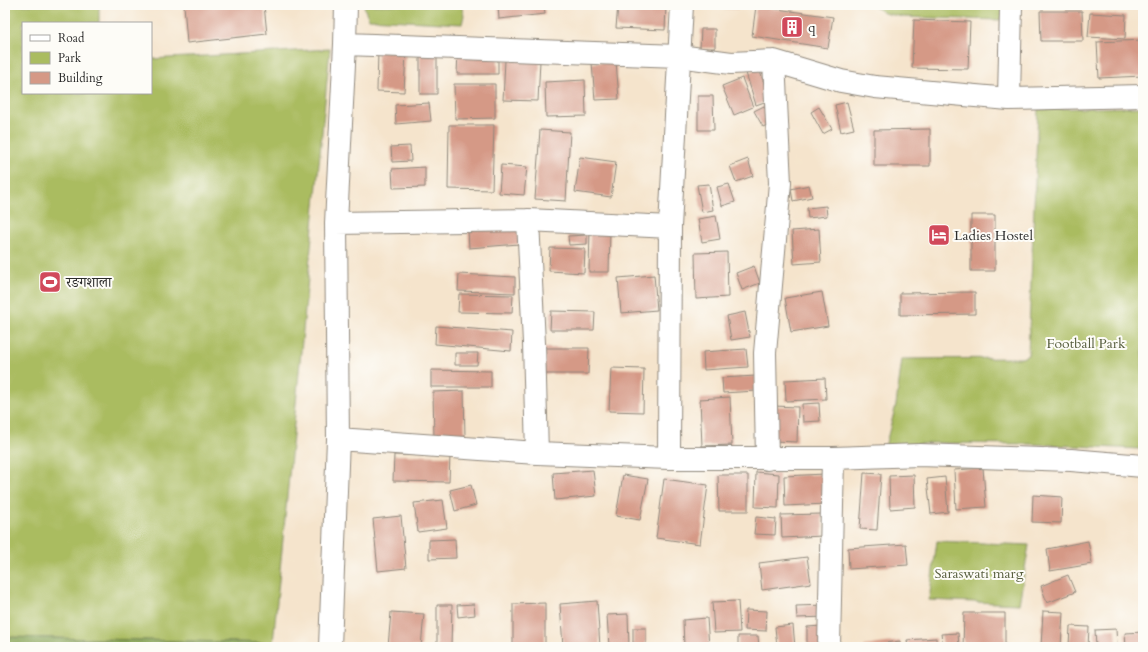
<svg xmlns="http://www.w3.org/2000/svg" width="1148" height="652" viewBox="0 0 1148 652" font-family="Cardo,'Noto Serif Devanagari',serif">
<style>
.green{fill:#aabc60;stroke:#6a7446}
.forest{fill:#87a456;stroke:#596840}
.building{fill:#d59986}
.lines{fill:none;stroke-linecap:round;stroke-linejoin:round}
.minor-casing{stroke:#90887c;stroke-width:24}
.minor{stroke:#fff;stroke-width:22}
.labels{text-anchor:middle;stroke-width:4;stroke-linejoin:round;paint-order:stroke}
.poi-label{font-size:14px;fill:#2b2b2b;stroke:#fdfcf7;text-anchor:start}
.park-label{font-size:14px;fill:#575e3e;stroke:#fdfcf7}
</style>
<rect width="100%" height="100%" fill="#fdfcf7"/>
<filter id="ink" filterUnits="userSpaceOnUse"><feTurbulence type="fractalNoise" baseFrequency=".025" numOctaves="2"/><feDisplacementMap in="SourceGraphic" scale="8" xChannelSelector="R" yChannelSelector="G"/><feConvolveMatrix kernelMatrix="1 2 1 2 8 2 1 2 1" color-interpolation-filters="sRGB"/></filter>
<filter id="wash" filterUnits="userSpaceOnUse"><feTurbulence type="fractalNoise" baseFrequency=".012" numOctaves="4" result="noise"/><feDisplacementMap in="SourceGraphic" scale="16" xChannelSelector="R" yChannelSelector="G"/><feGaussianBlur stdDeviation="0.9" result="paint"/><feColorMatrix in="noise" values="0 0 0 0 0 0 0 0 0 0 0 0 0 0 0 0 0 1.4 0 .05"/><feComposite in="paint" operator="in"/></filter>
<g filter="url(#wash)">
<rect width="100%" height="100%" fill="#f5e4cc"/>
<path class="green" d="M 5,5 L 99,5 L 99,23 L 23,23 L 23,93 L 151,93 L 151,59 L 330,49 L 273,643 L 5,637 Z
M 364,5 L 461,5 L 464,15 L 462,24 L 369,19 L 365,10 Z
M 872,5 L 1008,5 L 1001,20 L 903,17 L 884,13 Z
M 1143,107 L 1143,376 L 1140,449 L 1030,444 L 933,443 L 885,447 L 896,405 L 902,359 L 1022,358 L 1028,355 L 1038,109 Z
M 937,541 L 1029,545 L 1019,604 L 929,600 Z"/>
<path class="forest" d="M 5,637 L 273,643 L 273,647 L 5,647 Z"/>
<g id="blocks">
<path class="building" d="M 184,5 L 264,5 L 267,34 L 187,43 Z
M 498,5 L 544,5 L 545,14 L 499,19 Z
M 618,5 L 666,5 L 665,30 L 616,28 Z
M 704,5 L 738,5 L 738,9 L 704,8 Z
M 756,6 L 833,17 L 828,48 L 752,36 Z
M 1040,11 L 1082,11 L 1083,41 L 1041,41 Z
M 1090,13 L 1126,15 L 1125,39 L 1088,37 Z
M 914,20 L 970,22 L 968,69 L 912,68 Z
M 701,29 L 715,29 L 715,48 L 700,48 Z
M 1143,40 L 1143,76 L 1099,78 L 1097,42 Z
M 378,51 L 406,51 L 404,92 L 377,91 Z
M 458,51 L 498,52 L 498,74 L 457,74 Z
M 420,53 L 437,53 L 437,94 L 420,94 Z
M 505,60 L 540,61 L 538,101 L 503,100 Z
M 616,61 L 619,99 L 595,100 L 592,63 Z
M 759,69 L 770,100 L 756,105 L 746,73 Z
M 742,78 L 753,107 L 734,115 L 722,86 Z
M 585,80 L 586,116 L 546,117 L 545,82 Z
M 454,84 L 495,84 L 495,118 L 455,119 Z
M 698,96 L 713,96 L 714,130 L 698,130 Z
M 847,102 L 854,129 L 841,132 L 835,105 Z
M 429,103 L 431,121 L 396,124 L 395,105 Z
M 764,106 L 772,122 L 763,127 L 754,111 Z
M 819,107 L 832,129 L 823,134 L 811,112 Z
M 449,125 L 494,125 L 492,190 L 448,189 Z
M 930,129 L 930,166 L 874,166 L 874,130 Z
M 540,130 L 570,132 L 566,201 L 535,199 Z
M 410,146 L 411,161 L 392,162 L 391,147 Z
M 580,157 L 616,162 L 611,197 L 575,192 Z
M 748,159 L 753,176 L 736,182 L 730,166 Z
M 501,165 L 527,167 L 524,195 L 499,193 Z
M 425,167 L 425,187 L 393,188 L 392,169 Z
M 709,184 L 713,210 L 702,212 L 697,185 Z
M 729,184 L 735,202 L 722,206 L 717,187 Z
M 809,185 L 812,197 L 793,201 L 791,189 Z
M 826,206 L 827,216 L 808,218 L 807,208 Z
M 971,215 L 995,215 L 995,271 L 971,271 Z
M 716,216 L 720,239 L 702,242 L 698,219 Z
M 517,226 L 519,244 L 469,248 L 468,230 Z
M 590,229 L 610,230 L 609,272 L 589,272 Z
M 819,229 L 821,262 L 794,264 L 792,231 Z
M 587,235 L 587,244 L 569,245 L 568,236 Z
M 550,248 L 585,249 L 584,273 L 549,271 Z
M 727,252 L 728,297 L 696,299 L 695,253 Z
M 754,266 L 760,283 L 742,290 L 736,273 Z
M 459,274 L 515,277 L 515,293 L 458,291 Z
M 654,275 L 657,310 L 621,313 L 618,278 Z
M 822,292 L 828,326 L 791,332 L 785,298 Z
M 975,292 L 975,314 L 900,315 L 900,293 Z
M 459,294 L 513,295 L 512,313 L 458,312 Z
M 551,311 L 595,312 L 594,330 L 550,330 Z
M 745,312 L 750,337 L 731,340 L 727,316 Z
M 436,326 L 512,332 L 511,351 L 435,344 Z
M 537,348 L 589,348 L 588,374 L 537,374 Z
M 746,349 L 748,367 L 704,370 L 703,352 Z
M 455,353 L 478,353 L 477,365 L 455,365 Z
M 611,368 L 644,369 L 643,412 L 609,411 Z
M 431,370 L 491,371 L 491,387 L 431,387 Z
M 756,376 L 756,391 L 723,393 L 722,378 Z
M 825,378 L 826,399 L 786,401 L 785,380 Z
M 464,391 L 465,437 L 434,438 L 433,392 Z
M 730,397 L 732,445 L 702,446 L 700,399 Z
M 819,403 L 820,421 L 803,422 L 802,404 Z
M 774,406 L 798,407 L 797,442 L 773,441 Z
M 394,455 L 450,456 L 449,482 L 393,481 Z
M 983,468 L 986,507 L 956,509 L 954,470 Z
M 593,470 L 596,496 L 555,500 L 553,473 Z
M 756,472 L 779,474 L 778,508 L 755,507 Z
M 864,473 L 881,474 L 877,530 L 860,529 Z
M 825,474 L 826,504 L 785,506 L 784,476 Z
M 623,475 L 648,479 L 640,520 L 616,516 Z
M 718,475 L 748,475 L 748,511 L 719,511 Z
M 914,475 L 915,507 L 890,509 L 889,476 Z
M 945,477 L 948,512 L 931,514 L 927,479 Z
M 664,479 L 708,485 L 700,544 L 656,538 Z
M 471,485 L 476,505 L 455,511 L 450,490 Z
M 1033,495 L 1062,497 L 1061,523 L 1032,522 Z
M 443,500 L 447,528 L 418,532 L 414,503 Z
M 822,514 L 823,536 L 782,538 L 781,515 Z
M 401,516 L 406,568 L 378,571 L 373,519 Z
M 756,517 L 776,519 L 775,535 L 754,534 Z
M 455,539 L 456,558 L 429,559 L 429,540 Z
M 1088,541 L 1092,564 L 1050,571 L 1047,549 Z
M 906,544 L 908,565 L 849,569 L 848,548 Z
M 807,557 L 811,583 L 762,590 L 759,563 Z
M 1068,575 L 1075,592 L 1047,603 L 1041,586 Z
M 597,601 L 600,647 L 563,647 L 560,604 Z
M 738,601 L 740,632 L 714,633 L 712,602 Z
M 545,603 L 545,647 L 513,647 L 513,604 Z
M 474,604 L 475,615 L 458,617 L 457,605 Z
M 437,605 L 452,605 L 451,647 L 437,647 Z
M 826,605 L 826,617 L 797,618 L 796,606 Z
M 746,610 L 767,611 L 766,631 L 745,630 Z
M 1043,611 L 1063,612 L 1061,647 L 1041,647 Z
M 391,612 L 424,614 L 421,647 L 388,647 Z
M 964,613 L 1005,613 L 1005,647 L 963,647 Z
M 628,614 L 629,647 L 609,647 L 607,615 Z
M 707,618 L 709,647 L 684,647 L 683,620 Z
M 793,625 L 795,647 L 777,647 L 775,627 Z
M 822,626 L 822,647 L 807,647 L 807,627 Z
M 1070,626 L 1089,627 L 1088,647 L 1069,646 Z
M 633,628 L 646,628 L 646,647 L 633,647 Z
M 1116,629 L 1117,647 L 1096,647 L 1095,630 Z
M 1143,632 L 1143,647 L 1126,647 L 1125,633 Z
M 958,633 L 959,647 L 943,647 L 941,634 Z
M 738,636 L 758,636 L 759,647 L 738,647 Z
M 936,638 L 936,647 L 908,647 L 907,640 Z
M 900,641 L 900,647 L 865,647 L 864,646 Z"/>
</g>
</g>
<g filter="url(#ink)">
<use href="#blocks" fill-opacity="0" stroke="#90887c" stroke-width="1"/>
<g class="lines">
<g class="minor-casing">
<path id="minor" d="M 345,44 L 679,56 L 731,63 L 774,61 L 841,81 L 875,87 L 1009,99 L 1143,96
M 1009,99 L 1011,5
M 528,220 L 534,343 L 537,453
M 336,223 L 528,220 L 670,227
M 338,439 L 537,453 L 669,458 L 833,458 L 920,455 L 1071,460 L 1143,466
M 669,458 L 670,227 L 682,5
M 767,459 L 765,353 L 780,183 L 774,61
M 330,647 L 338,439 L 336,223 L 345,44 L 346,5
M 829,647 L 833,458"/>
</g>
<use href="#minor" class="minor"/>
</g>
</g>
<defs>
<g id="building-square" transform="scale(1.15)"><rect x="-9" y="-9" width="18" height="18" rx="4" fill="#d1495b" stroke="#fdfcf7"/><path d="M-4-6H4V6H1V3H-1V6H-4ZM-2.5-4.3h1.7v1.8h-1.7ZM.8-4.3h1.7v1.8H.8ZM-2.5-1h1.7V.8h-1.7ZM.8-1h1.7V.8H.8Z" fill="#fff"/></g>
<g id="hotel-square" transform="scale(1.15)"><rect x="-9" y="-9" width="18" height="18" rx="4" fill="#d1495b" stroke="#fdfcf7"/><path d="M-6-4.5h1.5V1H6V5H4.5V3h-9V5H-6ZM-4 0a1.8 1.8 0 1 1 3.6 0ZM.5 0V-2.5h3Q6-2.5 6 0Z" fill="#fff"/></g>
<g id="stadium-square" transform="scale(1.15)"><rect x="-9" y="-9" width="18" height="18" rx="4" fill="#d1495b" stroke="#fdfcf7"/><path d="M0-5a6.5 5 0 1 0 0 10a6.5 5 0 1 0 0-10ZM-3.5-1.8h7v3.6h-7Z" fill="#fff"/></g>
</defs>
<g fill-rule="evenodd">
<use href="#building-square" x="792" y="27"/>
<use href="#hotel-square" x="939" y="235"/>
<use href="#stadium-square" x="50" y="282"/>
</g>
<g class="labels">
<g class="poi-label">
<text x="808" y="32">q</text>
<text x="954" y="240">Ladies Hostel</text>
<text x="66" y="287">रङगशाला</text>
</g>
<g class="park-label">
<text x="1086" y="348">Football Park</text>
<text x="979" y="578">Saraswati marg</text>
</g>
</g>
<rect width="1148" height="652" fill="none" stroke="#fdfcf7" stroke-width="20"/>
<rect x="22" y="22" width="130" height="72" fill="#fdfcf7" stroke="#a9a8a5"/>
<rect x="30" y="35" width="20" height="6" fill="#ffffff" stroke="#a9a8a5"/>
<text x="58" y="42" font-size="12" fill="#2b2b2b">Road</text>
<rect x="30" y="52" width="20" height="12" fill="#aabc60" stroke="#a9a8a5"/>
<text x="58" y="62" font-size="12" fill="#2b2b2b">Park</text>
<rect x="30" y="72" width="20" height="12" fill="#d59986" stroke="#a9a8a5"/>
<text x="58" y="82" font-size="12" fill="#2b2b2b">Building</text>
</svg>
